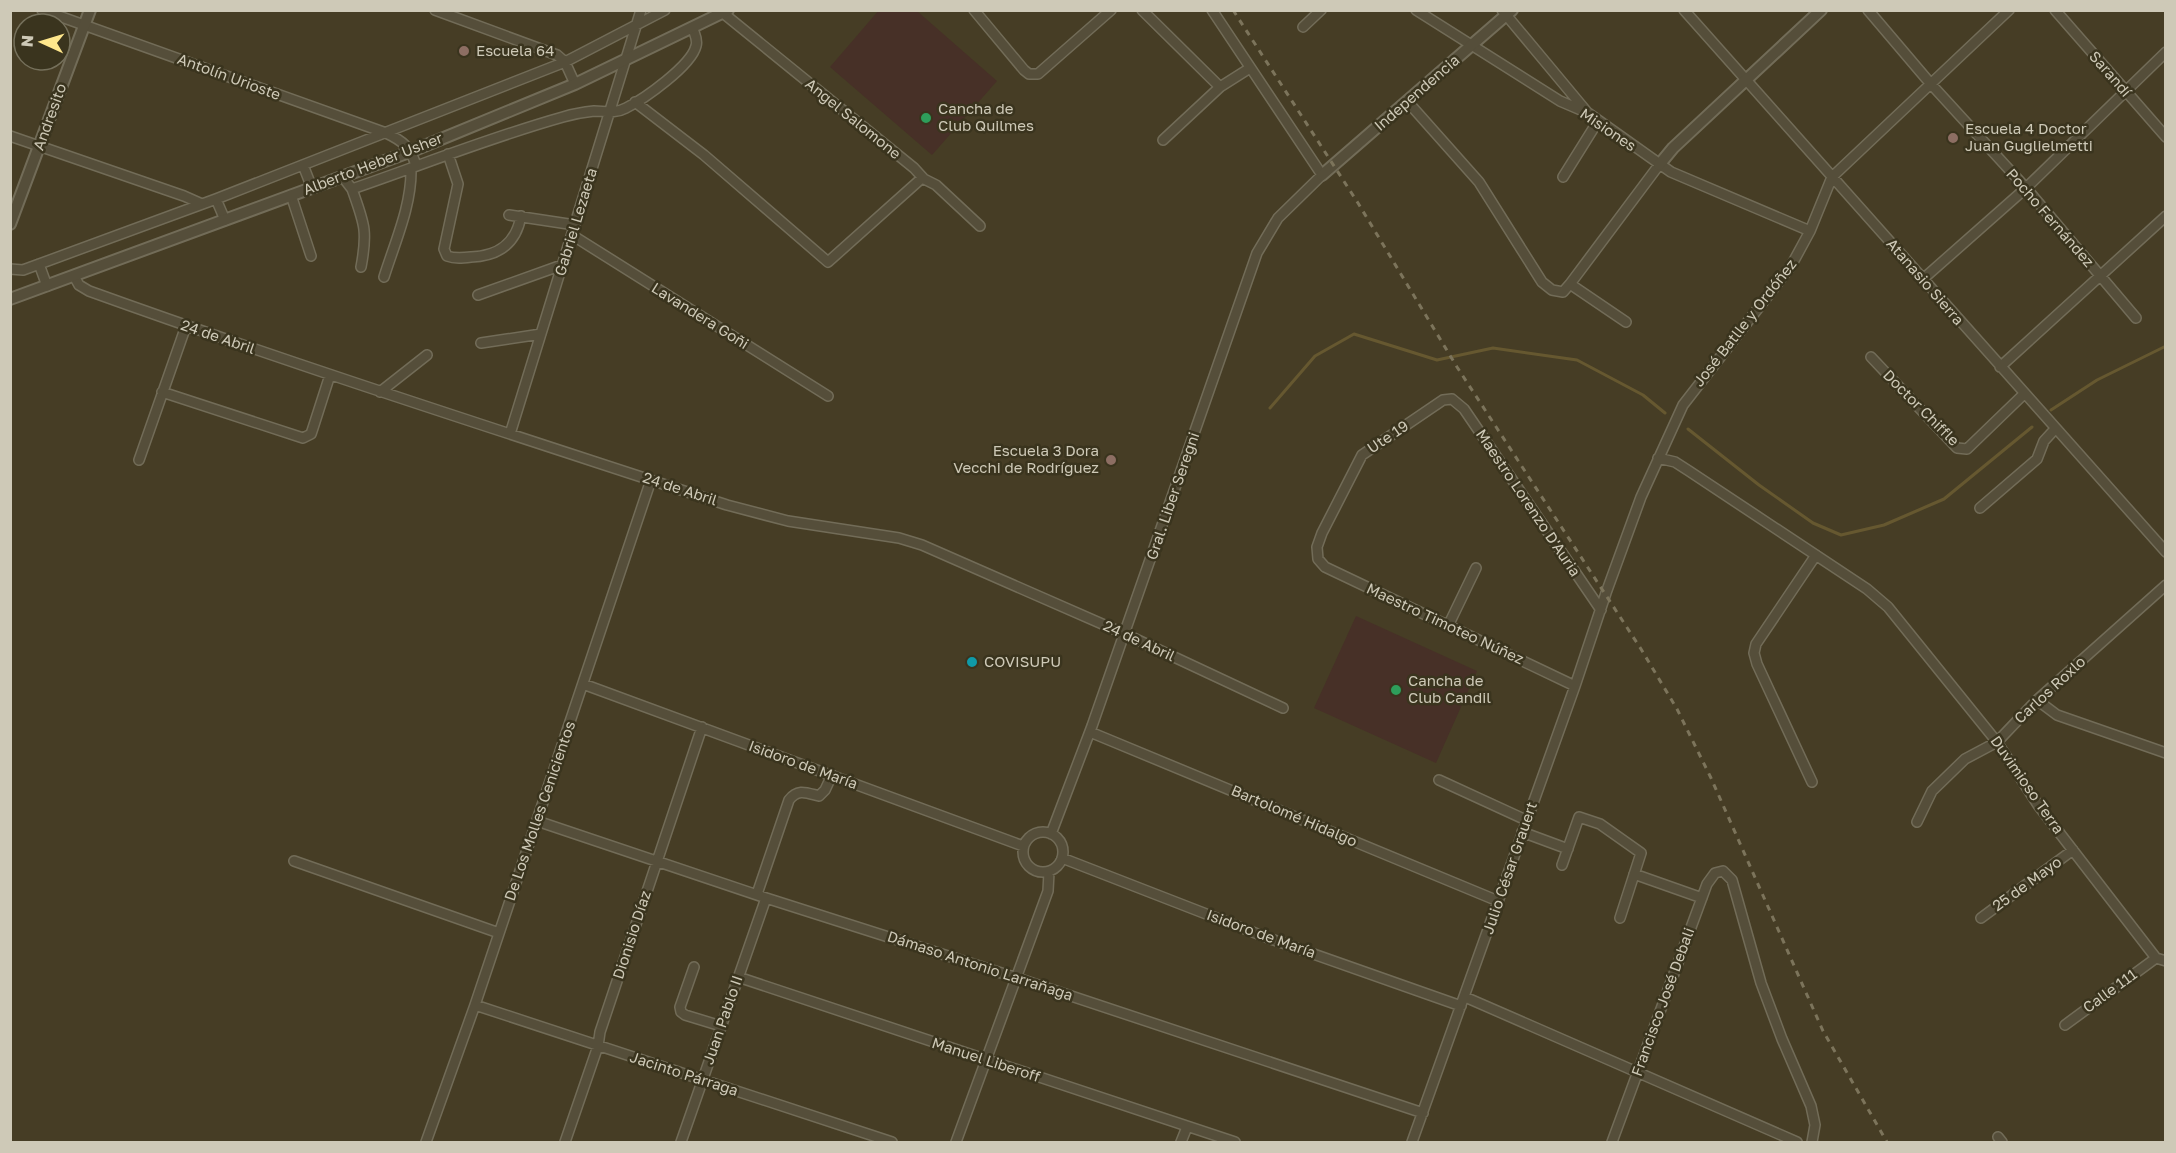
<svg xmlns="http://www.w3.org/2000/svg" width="2176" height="1153" viewBox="0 0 2176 1153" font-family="'Golos Text',sans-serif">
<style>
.green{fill:#473027}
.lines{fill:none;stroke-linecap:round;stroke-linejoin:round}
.stream{stroke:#665830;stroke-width:3}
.minor-casing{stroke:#726c58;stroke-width:12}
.tertiary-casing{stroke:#726c58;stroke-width:14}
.minor{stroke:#554e3a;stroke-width:9}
.tertiary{stroke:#554e3a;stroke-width:10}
.rail{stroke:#7c745b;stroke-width:3;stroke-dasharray:6 6;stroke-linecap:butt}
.education-dot{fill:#8d6e63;stroke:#3a341e;stroke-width:2}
.leisure-dot{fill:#2e9e5b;stroke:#3a341e;stroke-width:2}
.culture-dot{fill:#0f9aa8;stroke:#3a341e;stroke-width:2}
.labels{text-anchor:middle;stroke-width:5;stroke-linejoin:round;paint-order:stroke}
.poi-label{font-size:15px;fill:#cec9b7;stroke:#3a341e;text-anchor:start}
.street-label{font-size:15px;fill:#cec9b7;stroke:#3a341e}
</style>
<rect width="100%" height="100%" fill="#463d25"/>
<path class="green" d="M 879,10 L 917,11 L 997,81 L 932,155 L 830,67 Z
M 1356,616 L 1477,671 L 1436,763 L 1314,708 Z"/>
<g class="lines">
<path class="stream" d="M 1270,408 L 1315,356 L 1354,334 L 1437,360 L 1493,348 L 1577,360 L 1643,395 L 1665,413
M 2051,410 L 2097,380 L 2166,346
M 1688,429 L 1759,485 L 1813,523 L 1841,535 L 1884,525 L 1944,499 L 2032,427"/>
<g class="minor-casing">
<path id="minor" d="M 42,10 L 386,133 C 403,141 410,147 416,165
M 435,10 L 557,55 L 565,62 L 575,84
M 974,10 L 1024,70 L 1029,74 L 1038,74 L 1111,10
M 1142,10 L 1220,87
M 1416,10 L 1560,101 L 1588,113 L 1671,172 L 1810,231
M 1502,10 L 1587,112
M 1684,10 L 2166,552
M 1868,10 L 1930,83 L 2026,188 L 2136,318
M 2055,10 L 2166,137
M 723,13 L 914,168 L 924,179 L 936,185 L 980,226
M 1303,27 L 1321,10
M 1407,101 L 1479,182 L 1542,282 L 1552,290 L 1563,292 L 1570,284 L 1659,165
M 635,102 L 704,155 L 828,262 L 922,178
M 10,136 L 184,196 L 202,204
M 1163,140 L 1220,87 L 1250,68
M 448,154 L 458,184 L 444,249 L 447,256 C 455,259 463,258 471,257 C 498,256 516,244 521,216
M 303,165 L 312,188
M 342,176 L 352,189 C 422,165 491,137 563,117 C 573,114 584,112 594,111 C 605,111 615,114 626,108 C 644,99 691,66 696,46 C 698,40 695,35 693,29
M 1563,177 L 1598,121
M 352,189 C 364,223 368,230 361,267
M 291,195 L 311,256
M 216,199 L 225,220
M 509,215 L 575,225
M 572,235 L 828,396
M 39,264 L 47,286
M 10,269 L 23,270 L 216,199 L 565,62 L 665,10
M 74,276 L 79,285 L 89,291 C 300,367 514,435 727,505 L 788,521 L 899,538 L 922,545 L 1125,634 L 1283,708
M 384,277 C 395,242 412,205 411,168
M 1923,279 L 2026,188 L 2166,52
M 1570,284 L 1626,322
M 478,295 L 562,265
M 481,343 L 541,334
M 1871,357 L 1957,448 L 1967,449 L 2024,394
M 2000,367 L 2166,216
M 162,392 L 303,438 L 311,434 L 313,428 L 330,375
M 380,392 L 427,355
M 510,434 L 641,10
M 1658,458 L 1675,462 L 1689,471 L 1867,589 L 1888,607 L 1997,742 L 2038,805 L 2156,958 L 2166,961
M 139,460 L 186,326
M 1980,508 L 2037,459 L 2044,441 L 2055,429
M 1448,626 L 1476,568
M 583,684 L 1023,846
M 1575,686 L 1325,567 L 1318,559 L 1317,547 L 1322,533 L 1362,455 L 1443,400 L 1452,399 L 1464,409 L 1601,610
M 2037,700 L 2057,715 L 2166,753
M 1090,732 L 1498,901
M 1439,780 L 1526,820
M 1812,782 L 1757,664 L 1754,653 L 1756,644 L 1816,555
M 537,821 L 766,898 L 1017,978 L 1423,1113
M 1917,822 L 1932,791 L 1965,759 L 1997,742 L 2037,700 L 2166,585
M1023 852a20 20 0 1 1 40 0a20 20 0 1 1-40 0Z
M 1522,832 L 1568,849
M 1051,834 L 1092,726 L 1257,253 L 1278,218 L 1322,175 L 1212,10
M 1062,858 L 1268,938 L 1461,1006
M 294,861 L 499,933
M 1562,865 L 1579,817 L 1600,824 L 1641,853 L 1620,918
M 1634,874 L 1702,898
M 757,894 L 789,800 C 798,788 807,793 819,796 L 825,790 L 832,775
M 1981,918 L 2073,850
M 694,967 L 680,1007 L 681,1012 L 685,1015 L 721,1026
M 738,977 L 1235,1142
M 1465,997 L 1797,1142
M 475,1005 L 892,1142
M 2065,1025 L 2156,958
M 1998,1137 L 2002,1142
M 426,1142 L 475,1005 L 651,480
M 565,1142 L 598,1046 L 600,1032 L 702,727
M 681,1142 L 766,898
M 956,1142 L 1048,891 L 1049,872
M 1181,1142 L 1187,1127
M 1412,1142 L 1575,686 L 1606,593 L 1641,497 L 1683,405 L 1791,266 L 1810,231 L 1832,177 L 2009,10
M 1612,1142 L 1707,884 L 1715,873 L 1723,871 L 1732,880 L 1761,983 L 1782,1039 L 1811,1106 L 1815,1125 L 1812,1142"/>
</g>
<g class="tertiary-casing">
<path id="tertiary" d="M 1659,165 L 1673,148 L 1821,10
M 1322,175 L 1512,10
M 10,224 L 90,10
M 10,299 L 412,151 L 575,84 L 728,10"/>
</g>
<use href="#minor" class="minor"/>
<use href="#tertiary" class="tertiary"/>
<path class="rail" d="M 1233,10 L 1358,203 L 1457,367 L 1641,649 L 1677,709 L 1711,778 L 1823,1031 L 1887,1142"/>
</g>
<g class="education-dot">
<circle cx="464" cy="51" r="6"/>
<circle cx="1953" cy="138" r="6"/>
<circle cx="1111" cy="460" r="6"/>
</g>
<g class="leisure-dot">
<circle cx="926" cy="118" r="6"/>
<circle cx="1396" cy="690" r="6"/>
</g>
<circle class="culture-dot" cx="972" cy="662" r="6"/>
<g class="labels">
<g class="poi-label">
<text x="476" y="56">Escuela 64</text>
<text x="938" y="114">Cancha de<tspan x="938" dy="17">Club Quilmes</tspan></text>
<text x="1965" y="134">Escuela 4 Doctor<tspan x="1965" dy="17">Juan Guglielmetti</tspan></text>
<text x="1099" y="456" text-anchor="end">Escuela 3 Dora<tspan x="1099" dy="17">Vecchi de Rodríguez</tspan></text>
<text x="984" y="667">COVISUPU</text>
<text x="1408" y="686">Cancha de<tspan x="1408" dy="17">Club Candil</tspan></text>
</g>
<g class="street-label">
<text transform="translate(2110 74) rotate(49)" y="5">Sarandí</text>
<text transform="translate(229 77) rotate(20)" y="5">Antolín Urioste</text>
<text transform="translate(1417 93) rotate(-41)" y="5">Independencia</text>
<text transform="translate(50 117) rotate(-70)" y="5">Andresito</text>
<text transform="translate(853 119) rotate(39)" y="5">Angel Salomone</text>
<text transform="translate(1608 130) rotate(34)" y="5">Misiones</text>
<text transform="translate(373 164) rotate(-21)" y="5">Alberto Heber Usher</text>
<text transform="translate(2050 218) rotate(49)" y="5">Pocho Fernández</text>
<text transform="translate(576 222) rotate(-73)" y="5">Gabriel Lezaeta</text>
<text transform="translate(1925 282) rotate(49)" y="5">Atanasio Sierra</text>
<text transform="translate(700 316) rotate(32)" y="5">Lavandera Goñi</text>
<text transform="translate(1745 323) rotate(-52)" y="5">José Batlle y Ordóñez</text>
<text transform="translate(218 337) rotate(19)" y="5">24 de Abril</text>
<text transform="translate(1921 408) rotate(45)" y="5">Doctor Chiffle</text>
<text transform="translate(1388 437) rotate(-34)" y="5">Ute 19</text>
<text transform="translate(680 489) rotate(18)" y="5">24 de Abril</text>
<text transform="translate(1173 496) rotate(-71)" y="5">Gral. Liber Seregni</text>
<text transform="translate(1528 503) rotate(56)" y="5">Maestro Lorenzo D'Auria</text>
<text transform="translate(1445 624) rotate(25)" y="5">Maestro Timoteo Núñez</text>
<text transform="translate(1139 641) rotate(25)" y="5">24 de Abril</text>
<text transform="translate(2050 690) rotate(-43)" y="5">Carlos Roxlo</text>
<text transform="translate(803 765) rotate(20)" y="5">Isidoro de María</text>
<text transform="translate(2027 785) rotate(55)" y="5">Duvimioso Terra</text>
<text transform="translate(540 811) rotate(-71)" y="5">De Los Molles Cenicientos</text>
<text transform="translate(1294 816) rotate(23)" y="5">Bartolomé Hidalgo</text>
<text transform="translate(1510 868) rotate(-71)" y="5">Julio César Grauert</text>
<text transform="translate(2027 884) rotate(-36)" y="5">25 de Mayo</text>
<text transform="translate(1261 934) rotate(20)" y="5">Isidoro de María</text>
<text transform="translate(632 935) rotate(-72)" y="5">Dionisio Díaz</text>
<text transform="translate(980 966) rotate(18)" y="5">Dámaso Antonio Larrañaga</text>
<text transform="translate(2110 991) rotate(-36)" y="5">Calle 111</text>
<text transform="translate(1663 1002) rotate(-70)" y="5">Francisco José Debali</text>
<text transform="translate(723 1020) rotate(-71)" y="5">Juan Pablo II</text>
<text transform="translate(986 1060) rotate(18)" y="5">Manuel Liberoff</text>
<text transform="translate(684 1074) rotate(18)" y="5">Jacinto Párraga</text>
</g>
</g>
<rect width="2176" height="1153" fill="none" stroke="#cec9b7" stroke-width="24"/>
<g transform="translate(42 42) rotate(274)"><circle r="28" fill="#3a341e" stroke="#75705b" stroke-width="1.5"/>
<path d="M0-4.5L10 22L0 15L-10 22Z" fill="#ffe78c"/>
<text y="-9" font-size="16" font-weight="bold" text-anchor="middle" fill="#cec9b7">N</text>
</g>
</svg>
